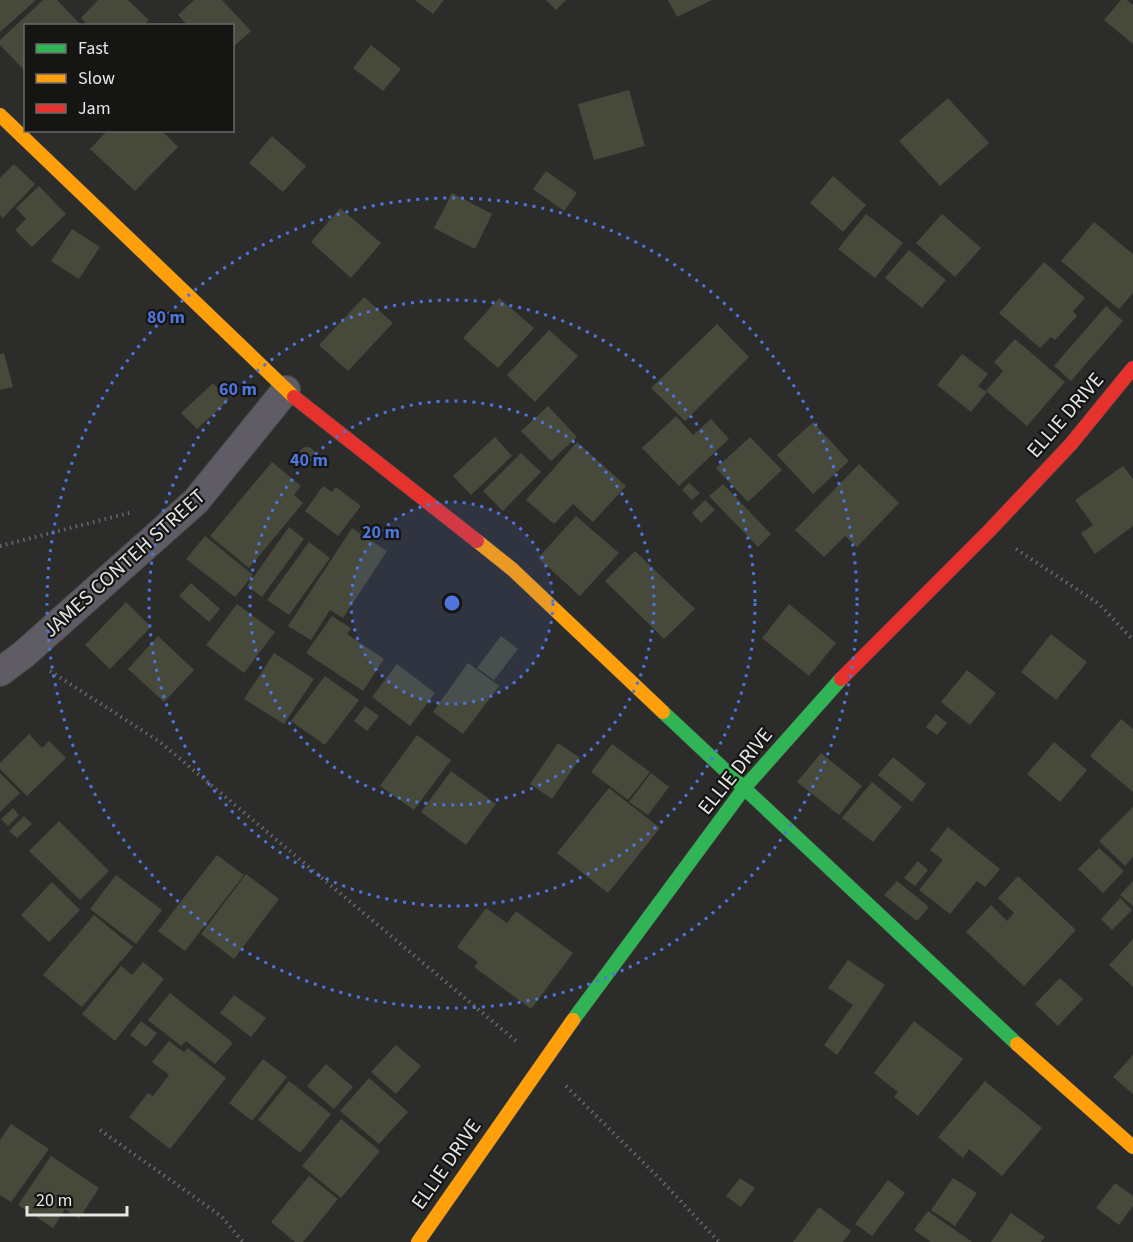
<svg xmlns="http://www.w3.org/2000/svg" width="1133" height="1242" viewBox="0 0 1133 1242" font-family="'Source Sans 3',sans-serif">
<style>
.building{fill:#474a3a}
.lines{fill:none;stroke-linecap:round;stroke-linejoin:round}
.street-casing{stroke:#4a4a49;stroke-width:30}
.fast-casing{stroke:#4a4a49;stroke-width:15}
.slow-casing{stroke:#4a4a49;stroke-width:15}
.jam-casing{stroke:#4a4a49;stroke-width:15}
.path{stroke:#69686c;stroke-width:4;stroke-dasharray:1.5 4.5;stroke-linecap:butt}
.street{stroke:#5f5c65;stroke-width:28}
.fast{stroke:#30b455;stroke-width:14}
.slow{stroke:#ff9f0a;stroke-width:14}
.jam{stroke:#e5322d;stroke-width:14}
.ring{fill:none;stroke:#4f74db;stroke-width:3;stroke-dasharray:3 6}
.labels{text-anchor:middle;stroke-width:4.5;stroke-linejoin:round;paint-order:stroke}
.street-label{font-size:21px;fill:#e6e7e5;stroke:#151514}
.centre{fill:#4f74db;stroke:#151514;stroke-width:3}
.ring-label{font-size:18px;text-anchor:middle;font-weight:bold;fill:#4f74db;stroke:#151514;stroke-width:4.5;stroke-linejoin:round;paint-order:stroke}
</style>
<rect width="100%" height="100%" fill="#2c2c2b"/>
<path class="building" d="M 0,0 L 36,0 L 0,32 Z
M 43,0 L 57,0 L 82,26 L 26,26 L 26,72 L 0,45 L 0,40 Z
M 98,0 L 128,0 L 149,20 L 143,26 L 89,26 L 81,18 Z
M 194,0 L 222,0 L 251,31 L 232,48 L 232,26 L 188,26 L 178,15 Z
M 415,0 L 444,0 L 433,14 Z
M 546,0 L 566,0 L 556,10 Z
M 668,0 L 712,0 L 677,17 Z
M 1121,0 L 1127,0 L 1133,5 L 1133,44 L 1104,20 Z
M 371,45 L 401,69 L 383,91 L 353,68 Z
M 629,90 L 645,146 L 594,160 L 578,104 Z
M 948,98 L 989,143 L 940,186 L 899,141 Z
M 108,130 L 161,130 L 178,147 L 135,191 L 90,149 Z
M 272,136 L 306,166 L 283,192 L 249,163 Z
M 14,164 L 35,184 L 3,218 L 0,215 L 0,178 Z
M 546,171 L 577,193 L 564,211 L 533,189 Z
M 833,176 L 866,205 L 843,232 L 810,203 Z
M 39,186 L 66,214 L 32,247 L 15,230 L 26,219 L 16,208 Z
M 452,193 L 492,214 L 475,249 L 434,228 Z
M 340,208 L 381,243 L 351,278 L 311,242 Z
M 866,214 L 903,243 L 875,278 L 838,249 Z
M 942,214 L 981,248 L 955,277 L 916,243 Z
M 1094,222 L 1133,254 L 1133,293 L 1119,309 L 1061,261 Z
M 72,229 L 100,247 L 79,279 L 51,261 Z
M 909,250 L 946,280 L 922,308 L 885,278 Z
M 1044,262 L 1085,298 L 1073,311 L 1077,316 L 1055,340 L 1051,337 L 1040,348 L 999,313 Z
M 364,297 L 393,323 L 348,371 L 319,345 Z
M 499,298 L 534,328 L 498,368 L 463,338 Z
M 1106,306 L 1123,321 L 1071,381 L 1054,366 Z
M 717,324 L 749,357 L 685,421 L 651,388 Z
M 549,330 L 578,356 L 535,402 L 507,375 Z
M 1015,339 L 1065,382 L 1027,426 L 986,391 L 1003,371 L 994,362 Z
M 4,353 L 13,387 L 0,390 L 0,354 Z
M 962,354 L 988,374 L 978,386 L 987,392 L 971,412 L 937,385 Z
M 213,383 L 229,400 L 197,429 L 181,413 Z
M 548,406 L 577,437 L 551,461 L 521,431 Z
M 676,416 L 693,435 L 711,419 L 729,439 L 679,486 L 642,448 Z
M 813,422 L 849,461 L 813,494 L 777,455 Z
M 495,437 L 512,456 L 471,495 L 453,476 Z
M 750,437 L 782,470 L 748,502 L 716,468 Z
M 577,442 L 626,486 L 593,522 L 573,504 L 554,524 L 526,500 Z
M299 455a8 8 0 1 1 16 0a8 8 0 1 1-16 0Z
M 521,453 L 541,472 L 503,511 L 483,491 Z
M 272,462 L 301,486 L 294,495 L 303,503 L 249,568 L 210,536 Z
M 859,464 L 899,503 L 857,547 L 845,536 L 824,557 L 795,530 Z
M 1123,466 L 1133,479 L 1133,526 L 1095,554 L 1081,533 L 1093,525 L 1075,500 Z
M 689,483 L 700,493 L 692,500 L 682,490 Z
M 723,484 L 771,534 L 758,547 L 709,496 Z
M 323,486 L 332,492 L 336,487 L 361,506 L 338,536 L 305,511 Z
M 705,500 L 715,510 L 701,523 L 692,513 Z
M 576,516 L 619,553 L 580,596 L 538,558 Z
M 289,527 L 304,539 L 262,597 L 247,586 Z
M 352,528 L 387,551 L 343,618 L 330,610 L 311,640 L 288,626 Z
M 205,536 L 253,575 L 235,597 L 186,559 Z
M 309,542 L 330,558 L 289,615 L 267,600 Z
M 635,551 L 695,609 L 664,639 L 605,581 Z
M 191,583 L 220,609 L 209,622 L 179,596 Z
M 126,602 L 151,627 L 110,669 L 85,645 Z
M 237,604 L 275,632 L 244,673 L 206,645 Z
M 789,604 L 836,643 L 809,676 L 762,638 Z
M 332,616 L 351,628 L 347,634 L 384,659 L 363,691 L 306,653 Z
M 1051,634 L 1087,662 L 1056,700 L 1021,672 Z
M 158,636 L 194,670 L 164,702 L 128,669 Z
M 501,636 L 518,649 L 494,680 L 477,668 Z
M 274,653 L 314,679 L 284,724 L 244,699 Z
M 468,663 L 499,686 L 463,734 L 433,712 Z
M 397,664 L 435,693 L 410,726 L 372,697 Z
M 967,670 L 996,693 L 970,725 L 941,702 Z
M 325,676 L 359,700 L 325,745 L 291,721 Z
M 365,706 L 379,716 L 367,731 L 354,721 Z
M 936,714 L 947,723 L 937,735 L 926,727 Z
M 1121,719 L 1133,729 L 1133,792 L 1090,756 Z
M 29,734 L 42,748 L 49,741 L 66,758 L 27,796 L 0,769 L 0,763 Z
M 417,735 L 451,760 L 414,810 L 380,786 Z
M 1054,742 L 1087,770 L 1060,802 L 1027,774 Z
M 558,743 L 580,758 L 552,799 L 530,784 Z
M 612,744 L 650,772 L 628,800 L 591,772 Z
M 821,753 L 862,786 L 839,815 L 797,782 Z
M 893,757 L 926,784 L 912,802 L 878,775 Z
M 451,771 L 496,804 L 466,845 L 421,812 Z
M 0,773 L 20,793 L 0,812 Z
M 651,773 L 669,787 L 648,815 L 629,802 Z
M 872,782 L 902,807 L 873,842 L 842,818 Z
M 609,788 L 660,828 L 608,893 L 557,853 Z
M 1133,807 L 1133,857 L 1125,866 L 1099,841 Z
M 13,808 L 19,815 L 8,826 L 1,819 Z
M 24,816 L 32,824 L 17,838 L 9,831 Z
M 59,821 L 109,871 L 80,900 L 29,851 Z
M 948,827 L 1000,869 L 985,887 L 977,881 L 950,914 L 919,890 L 943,860 L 930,850 Z
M 1099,848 L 1124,871 L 1103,893 L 1078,869 Z
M 217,855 L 244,875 L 185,951 L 158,931 Z
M 918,861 L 928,870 L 915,886 L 904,878 Z
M 246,874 L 279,899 L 234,959 L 201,934 Z
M 116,875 L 162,910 L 136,944 L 90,909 Z
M 1018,876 L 1076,930 L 1024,986 L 966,932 L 991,905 L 1007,921 L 1014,913 L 998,898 Z
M 897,881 L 929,907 L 917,921 L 884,895 Z
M 1133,881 L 1133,906 L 1120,895 Z
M 52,882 L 80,910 L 49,942 L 21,915 Z
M 1120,898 L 1132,910 L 1112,930 L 1101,919 Z
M 486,908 L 507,923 L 516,911 L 573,953 L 531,1009 L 474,967 L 478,962 L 457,947 Z
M 94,915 L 133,947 L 82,1007 L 43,975 Z
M 1133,939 L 1133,987 L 1109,965 Z
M 848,960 L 885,985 L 837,1055 L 824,1045 L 853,1005 L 828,988 Z
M 143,962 L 164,979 L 115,1041 L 82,1014 L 121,966 L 132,975 Z
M 1060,978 L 1083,999 L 1058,1026 L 1035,1004 Z
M 170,993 L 233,1043 L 215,1064 L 186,1041 L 181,1046 L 148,1020 Z
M 234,995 L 266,1018 L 251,1037 L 220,1013 Z
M 141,1021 L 157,1033 L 146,1047 L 130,1035 Z
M 914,1021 L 963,1059 L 918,1116 L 894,1097 L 898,1092 L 874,1073 Z
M 169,1041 L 184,1052 L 188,1048 L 226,1078 L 170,1149 L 129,1117 L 148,1093 L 153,1096 L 169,1075 L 152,1062 Z
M 396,1045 L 421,1066 L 396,1094 L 371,1072 Z
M 1133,1055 L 1133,1094 L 1113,1077 Z
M 263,1059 L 287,1077 L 252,1121 L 229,1103 Z
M 326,1064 L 353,1087 L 334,1109 L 307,1086 Z
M 369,1078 L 408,1112 L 379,1144 L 340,1111 Z
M 289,1081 L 331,1114 L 300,1153 L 258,1120 Z
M 985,1081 L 1042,1128 L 1002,1176 L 969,1149 L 963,1158 L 938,1137 Z
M 341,1119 L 380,1151 L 341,1198 L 302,1166 Z
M 11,1124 L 49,1149 L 11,1202 L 0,1195 L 0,1140 Z
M 51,1156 L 99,1188 L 79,1219 L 65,1209 L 53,1228 L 18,1205 Z
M 309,1176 L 338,1199 L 303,1242 L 295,1242 L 271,1222 Z
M 740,1178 L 755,1188 L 741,1207 L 726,1196 Z
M 953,1178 L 977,1193 L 955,1226 L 931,1210 Z
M 888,1180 L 905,1193 L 872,1236 L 855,1224 Z
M 1115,1183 L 1133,1196 L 1133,1206 L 1119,1225 L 1096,1208 Z
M 819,1207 L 851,1231 L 843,1242 L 793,1242 Z
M 928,1211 L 972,1242 L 931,1242 L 914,1230 Z
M 1011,1213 L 1045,1237 L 1041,1242 L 991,1242 Z"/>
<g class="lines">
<g class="street-casing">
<path id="street" d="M 0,672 L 24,654 L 196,501 L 286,390"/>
</g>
<g class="fast-casing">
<path id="fast" d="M 663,712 L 1017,1044
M 573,1020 L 745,787 L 841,679"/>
</g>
<g class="slow-casing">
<path id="slow" d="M 0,115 L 294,397
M 477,541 L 512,569 L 663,712
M 1017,1044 L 1133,1147
M 418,1242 L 573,1020"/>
</g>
<g class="jam-casing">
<path id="jam" d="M 294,397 L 477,541
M 841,679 L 989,531 L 1071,444 L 1133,368"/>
</g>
<path class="path" d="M 0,546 L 133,512
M 1016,549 L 1099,604 L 1133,640
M 50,671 L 160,742 L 516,1041
M 566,1086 L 660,1179 L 719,1242
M 100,1130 L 221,1216 L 243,1242"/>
<use href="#street" class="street"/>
<use href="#fast" class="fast"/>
<use href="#slow" class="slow"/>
<use href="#jam" class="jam"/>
</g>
<circle cx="452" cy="603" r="101" fill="#4f74db" fill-opacity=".12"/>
<g class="ring">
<circle cx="452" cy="603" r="101"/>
<circle cx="452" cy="603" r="202"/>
<circle cx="452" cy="603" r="303"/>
<circle cx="452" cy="603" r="405"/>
</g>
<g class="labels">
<g class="street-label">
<text transform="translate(1065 415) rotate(-49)" y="7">ELLIE DRIVE</text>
<text transform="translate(124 563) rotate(-42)" y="7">JAMES CONTEH STREET</text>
<text transform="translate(735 771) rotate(-51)" y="7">ELLIE DRIVE</text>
<text transform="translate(446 1164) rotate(-55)" y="7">ELLIE DRIVE</text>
</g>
</g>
<circle cx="452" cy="603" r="9" class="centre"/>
<g class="ring-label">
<text x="166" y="323">80 m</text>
<text x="238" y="395">60 m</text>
<text x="309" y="466">40 m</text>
<text x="381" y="538">20 m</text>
</g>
<rect x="24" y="24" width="210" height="108" fill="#151514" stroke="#696968" stroke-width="1.5"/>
<rect x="36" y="44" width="30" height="9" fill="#30b455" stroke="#696968" stroke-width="1.5"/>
<text x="78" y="54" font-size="18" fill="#e6e7e5">Fast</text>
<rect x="36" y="74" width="30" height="9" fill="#ff9f0a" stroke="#696968" stroke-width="1.5"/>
<text x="78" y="84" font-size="18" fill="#e6e7e5">Slow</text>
<rect x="36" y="104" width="30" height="9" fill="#e5322d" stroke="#696968" stroke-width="1.5"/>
<text x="78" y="114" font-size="18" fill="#e6e7e5">Jam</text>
<path d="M27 1206v9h100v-9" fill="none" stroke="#e6e7e5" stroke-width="3"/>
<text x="36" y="1206" font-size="18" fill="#e6e7e5" stroke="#151514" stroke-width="4.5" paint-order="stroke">20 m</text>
</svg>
